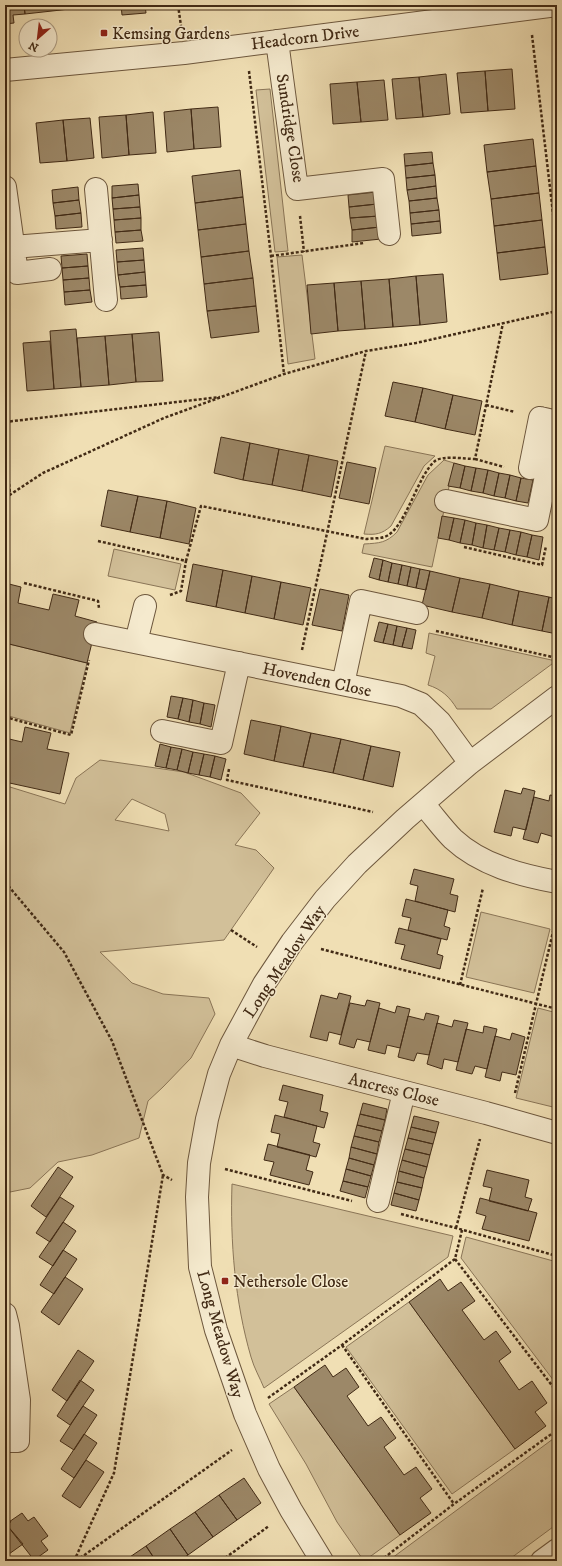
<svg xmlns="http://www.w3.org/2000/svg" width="562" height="1566" viewBox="0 0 562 1566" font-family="'IM FELL DW Pica',serif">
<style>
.green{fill:#d2c099;stroke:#8a7557;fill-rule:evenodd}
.building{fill:#9c8868;stroke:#412a15}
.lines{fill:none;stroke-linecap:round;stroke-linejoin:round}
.minor-casing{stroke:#6d573d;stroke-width:24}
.path{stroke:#412a15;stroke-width:2.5;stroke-dasharray:3 2;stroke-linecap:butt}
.minor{stroke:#f5eace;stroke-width:22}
.poi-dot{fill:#8f2418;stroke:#f5eace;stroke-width:1.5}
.labels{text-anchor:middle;stroke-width:3;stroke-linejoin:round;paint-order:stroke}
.poi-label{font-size:17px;fill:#412a15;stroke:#f5eace;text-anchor:start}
.street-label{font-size:17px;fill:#412a15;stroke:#f5eace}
</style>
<rect width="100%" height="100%" fill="#f0dfb4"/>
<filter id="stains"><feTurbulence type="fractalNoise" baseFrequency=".005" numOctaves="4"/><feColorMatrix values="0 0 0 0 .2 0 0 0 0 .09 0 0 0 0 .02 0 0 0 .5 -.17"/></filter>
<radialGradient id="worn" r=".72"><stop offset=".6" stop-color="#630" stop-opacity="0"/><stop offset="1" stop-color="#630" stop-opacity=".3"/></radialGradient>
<path class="green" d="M 270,89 L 288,251 L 275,252 L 256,90 Z
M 302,255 L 315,359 L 288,364 L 277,257 Z
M 385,446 L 435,456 L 424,466 L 391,526 C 382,534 376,535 364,534 Z
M 444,460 L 454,463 L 432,567 L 362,553 L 364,544 C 380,543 386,543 397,532 L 428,475 Z
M 114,549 L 181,564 L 175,590 L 108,576 Z
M 429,633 L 556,661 L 491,709 L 457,709 C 450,697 441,689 428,685 L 435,656 L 426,653 Z
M 5,643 L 87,663 L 70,733 L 5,715 Z
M 100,760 L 184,772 L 241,793 L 260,813 L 235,845 L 256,850 L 274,868 L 224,940 L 100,952 L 132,983 L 163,994 L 209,998 L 215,1014 L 191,1058 L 163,1087 L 148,1101 L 139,1138 L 92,1155 L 58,1162 L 30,1188 L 5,1193 L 5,788 L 10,787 L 65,804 L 76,778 ZM 132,799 L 165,814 L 169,831 L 115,820 Z
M 481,912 L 550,929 L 534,993 L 466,977 Z
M 538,1008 L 557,1013 L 557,1108 L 516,1098 Z
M 232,1184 L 453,1236 L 448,1257 L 264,1388 C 260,1378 254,1368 251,1357 C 235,1302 230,1242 232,1184 Z
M 466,1237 L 557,1262 L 557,1385 L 461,1258 Z
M 409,1302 L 515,1449 L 452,1494 L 346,1347 Z
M 294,1387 L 400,1535 L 364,1561 L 337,1522 L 306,1464 L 269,1404 Z
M 557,1436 L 557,1524 L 507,1561 L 388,1561 Z"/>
<path class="building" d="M 5,5 L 24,5 L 25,14 L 13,15 L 14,23 L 5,24 Z
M 24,5 L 61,5 L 61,10 L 25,14 Z
M 61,5 L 100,5 L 61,10 Z
M 121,5 L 145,5 L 146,13 L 122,15 Z
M 512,69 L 515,109 L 488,111 L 485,71 Z
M 485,71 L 488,111 L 461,113 L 457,73 Z
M 446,74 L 450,114 L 423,117 L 419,77 Z
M 419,77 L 423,117 L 396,119 L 392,79 Z
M 384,80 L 388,120 L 361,122 L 357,82 Z
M 357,82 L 361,122 L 333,124 L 330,84 Z
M 218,107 L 221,147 L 194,149 L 191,109 Z
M 191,109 L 194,149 L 167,152 L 164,112 Z
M 153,112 L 156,153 L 129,155 L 126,115 Z
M 126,115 L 129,155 L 102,158 L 99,117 Z
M 90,118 L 94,158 L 67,161 L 63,120 Z
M 63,120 L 67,161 L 40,163 L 36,123 Z
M 533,139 L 536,166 L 487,172 L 484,145 Z
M 432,152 L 433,163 L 405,166 L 404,154 Z
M 433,163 L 435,175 L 406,178 L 405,166 Z
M 536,166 L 539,193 L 491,199 L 487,172 Z
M 240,170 L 243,197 L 195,203 L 192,176 Z
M 435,175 L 436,186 L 407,190 L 406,178 Z
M 138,184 L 139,195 L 112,198 L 112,186 Z
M 436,186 L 437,198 L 409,201 L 407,190 Z
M 78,187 L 79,200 L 53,203 L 52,190 Z
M 376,192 L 377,204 L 349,207 L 348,195 Z
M 539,193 L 542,220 L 494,226 L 491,199 Z
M 139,195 L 140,207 L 113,209 L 112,198 Z
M 243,197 L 246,224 L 198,230 L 195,203 Z
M 437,198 L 439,210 L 410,213 L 409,201 Z
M 79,200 L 81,213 L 55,216 L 53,203 Z
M 377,204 L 379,216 L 350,218 L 349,207 Z
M 140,207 L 141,218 L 114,220 L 113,209 Z
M 439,210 L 440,221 L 411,224 L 410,213 Z
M 81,213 L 82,227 L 56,229 L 55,216 Z
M 379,216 L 380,227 L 352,230 L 350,218 Z
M 141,218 L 141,230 L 115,232 L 114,220 Z
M 542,220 L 545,247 L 497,253 L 494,226 Z
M 440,221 L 441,233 L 412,236 L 411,224 Z
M 246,224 L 249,251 L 201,257 L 198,230 Z
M 380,227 L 381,239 L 352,242 L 352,230 Z
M 141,230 L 143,241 L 116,243 L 115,232 Z
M 545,247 L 548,274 L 500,280 L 497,253 Z
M 143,248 L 144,260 L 117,262 L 116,250 Z
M 249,251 L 253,278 L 204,284 L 201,257 Z
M 87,254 L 88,266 L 62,268 L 61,256 Z
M 144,260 L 145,272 L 118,275 L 117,262 Z
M 88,266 L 89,278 L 63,280 L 62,268 Z
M 145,272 L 146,285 L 120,287 L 118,275 Z
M 443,274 L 447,322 L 420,325 L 416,276 Z
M 416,276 L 420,325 L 393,327 L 389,279 Z
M 89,278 L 90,290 L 64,292 L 63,280 Z
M 253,278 L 256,306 L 207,311 L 204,284 Z
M 389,279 L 393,327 L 365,329 L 361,281 Z
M 361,281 L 365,329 L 338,331 L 334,283 Z
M 334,283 L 338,331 L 311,334 L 307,285 Z
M 146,285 L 147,297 L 121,299 L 120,287 Z
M 90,290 L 92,302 L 65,305 L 64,292 Z
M 256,306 L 259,332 L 211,338 L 207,311 Z
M 76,329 L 81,387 L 54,389 L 50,331 Z
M 159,332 L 163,381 L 136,382 L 132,334 Z
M 132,334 L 136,382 L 109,385 L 105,336 Z
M 105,336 L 109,385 L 81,387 L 77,338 Z
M 50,341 L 54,389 L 27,391 L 23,343 Z
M 393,382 L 423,388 L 415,422 L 385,416 Z
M 423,388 L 453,395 L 445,429 L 415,422 Z
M 453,395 L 482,401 L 475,435 L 445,429 Z
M 221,437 L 250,443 L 243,480 L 214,473 Z
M 250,443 L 279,449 L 272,485 L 243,480 Z
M 279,449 L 309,455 L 302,491 L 272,485 Z
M 309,455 L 338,461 L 331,497 L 302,491 Z
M 347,462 L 376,468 L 369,504 L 339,498 Z
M 454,463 L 465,466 L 460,488 L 448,486 Z
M 465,466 L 476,468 L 471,491 L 460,488 Z
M 476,468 L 488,470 L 483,493 L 471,491 Z
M 488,470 L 499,473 L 494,496 L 483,493 Z
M 499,473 L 510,475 L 505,498 L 494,496 Z
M 510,475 L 521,478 L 516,501 L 505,498 Z
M 521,478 L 533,480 L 528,503 L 516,501 Z
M 108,490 L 138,496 L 130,532 L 101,526 Z
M 138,496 L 167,501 L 160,538 L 130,532 Z
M 167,501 L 196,508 L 189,544 L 160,538 Z
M 442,516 L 454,518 L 449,540 L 438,538 Z
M 454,518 L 465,520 L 460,543 L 449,540 Z
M 465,520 L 476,523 L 472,545 L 460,543 Z
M 476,523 L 487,525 L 483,548 L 472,545 Z
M 487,525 L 499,528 L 494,550 L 483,548 Z
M 499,528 L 510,530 L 505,552 L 494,550 Z
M 510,530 L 521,532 L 516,555 L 505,552 Z
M 521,532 L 532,535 L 527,557 L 516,555 Z
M 532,535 L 543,537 L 539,560 L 527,557 Z
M 374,558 L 383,560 L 379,580 L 369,577 Z
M 383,560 L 392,563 L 388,582 L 379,580 Z
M 392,563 L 402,565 L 398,584 L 388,582 Z
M 193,564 L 223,570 L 216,607 L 186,601 Z
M 402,565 L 411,567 L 407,586 L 398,584 Z
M 411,567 L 420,569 L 416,588 L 407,586 Z
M 420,569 L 430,571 L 426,590 L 416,588 Z
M 223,570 L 252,576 L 245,613 L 216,607 Z
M 430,571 L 460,578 L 452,612 L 422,605 Z
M 252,576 L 281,582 L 274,619 L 245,613 Z
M 460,578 L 490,584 L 482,618 L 452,612 Z
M 281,582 L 311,588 L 303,625 L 274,619 Z
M 5,583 L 21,587 L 18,603 L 49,610 L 53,594 L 79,600 L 75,616 L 97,622 L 87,663 L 5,643 Z
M 490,584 L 519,591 L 512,625 L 482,618 Z
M 320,589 L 349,595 L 342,631 L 312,625 Z
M 519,591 L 549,597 L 542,631 L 512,625 Z
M 549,597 L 557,599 L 557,634 L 542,631 Z
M 379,622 L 388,624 L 383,643 L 374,641 Z
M 388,624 L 397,626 L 393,645 L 383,643 Z
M 397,626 L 407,628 L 402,647 L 393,645 Z
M 407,628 L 416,630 L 412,649 L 402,647 Z
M 171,696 L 183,698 L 178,719 L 167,717 Z
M 183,698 L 193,700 L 189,722 L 178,719 Z
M 193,700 L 204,703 L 200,724 L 189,722 Z
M 204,703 L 215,705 L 211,727 L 200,724 Z
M 251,720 L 281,726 L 274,761 L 244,754 Z
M 281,726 L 311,733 L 303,767 L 274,761 Z
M 25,727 L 51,733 L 47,749 L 69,753 L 60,794 L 5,782 L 5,738 L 22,742 Z
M 311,733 L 341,739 L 333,773 L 303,767 Z
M 341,739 L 371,746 L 363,780 L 333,773 Z
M 160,744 L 171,747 L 166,768 L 155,766 Z
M 371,746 L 400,752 L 393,787 L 363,780 Z
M 171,747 L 182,749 L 177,770 L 166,768 Z
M 182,749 L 193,752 L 188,773 L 177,770 Z
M 193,752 L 204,754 L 199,775 L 188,773 Z
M 204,754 L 215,756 L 210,777 L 199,775 Z
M 215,756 L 226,759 L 221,780 L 210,777 Z
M 523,788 L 535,791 L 526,830 L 513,827 L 511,836 L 494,832 L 505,790 L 521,794 Z
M 550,795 L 557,796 L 557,826 L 554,837 L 541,833 L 538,843 L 523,839 L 534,797 L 549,801 Z
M 414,869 L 454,879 L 450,894 L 458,896 L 455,912 L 415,901 L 418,886 L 410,884 Z
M 406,899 L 448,910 L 444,926 L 450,928 L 447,940 L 408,930 L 411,918 L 402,916 Z
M 399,928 L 441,939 L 437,954 L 443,956 L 440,969 L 401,959 L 405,945 L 395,943 Z
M 339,993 L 351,996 L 341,1035 L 329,1032 L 327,1041 L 310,1037 L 321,995 L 337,999 Z
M 367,1000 L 380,1003 L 370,1042 L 357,1039 L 354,1048 L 339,1044 L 350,1003 L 365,1006 Z
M 397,1006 L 410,1009 L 400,1048 L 387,1045 L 385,1054 L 368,1050 L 379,1008 L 395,1013 Z
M 426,1013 L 439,1016 L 429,1055 L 417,1053 L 414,1061 L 398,1057 L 408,1016 L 424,1020 Z
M 454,1020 L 468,1023 L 458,1062 L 444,1059 L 442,1069 L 427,1064 L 437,1023 L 452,1027 Z
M 484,1026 L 497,1029 L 487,1069 L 475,1066 L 472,1074 L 456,1070 L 466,1029 L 483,1033 Z
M 512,1033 L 525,1037 L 516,1075 L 502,1072 L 500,1081 L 485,1077 L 495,1036 L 510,1040 Z
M 283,1085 L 323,1095 L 320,1111 L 328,1113 L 324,1128 L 284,1117 L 288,1102 L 279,1100 Z
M 363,1103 L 387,1109 L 385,1120 L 360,1114 Z
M 360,1114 L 385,1120 L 382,1131 L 357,1125 Z
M 275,1115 L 317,1126 L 313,1142 L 320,1144 L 316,1157 L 277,1147 L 280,1134 L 271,1132 Z
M 414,1116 L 439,1122 L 436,1133 L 411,1127 Z
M 357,1125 L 382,1131 L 379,1142 L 354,1136 Z
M 411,1127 L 436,1133 L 433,1144 L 408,1138 Z
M 354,1136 L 379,1142 L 377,1154 L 351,1147 Z
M 408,1138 L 433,1144 L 430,1155 L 405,1149 Z
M 268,1144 L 310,1155 L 306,1170 L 313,1172 L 309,1185 L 270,1175 L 274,1162 L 264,1160 Z
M 351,1147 L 377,1154 L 374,1165 L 349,1158 Z
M 405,1149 L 430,1155 L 427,1167 L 402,1160 Z
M 349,1158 L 374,1165 L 371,1176 L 346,1169 Z
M 402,1160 L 427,1167 L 424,1178 L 399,1171 Z
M 58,1167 L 73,1177 L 46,1217 L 31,1206 Z
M 346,1169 L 371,1176 L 368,1187 L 343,1181 Z
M 487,1170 L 529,1180 L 525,1197 L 532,1199 L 528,1211 L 489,1201 L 492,1188 L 483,1186 Z
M 399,1171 L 424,1178 L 422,1188 L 397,1182 Z
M 343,1181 L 368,1187 L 365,1198 L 340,1191 Z
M 397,1182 L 422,1188 L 419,1200 L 394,1193 Z
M 394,1193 L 419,1200 L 416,1211 L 391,1205 Z
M 60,1197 L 74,1206 L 50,1242 L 36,1233 Z
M 480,1198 L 537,1213 L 529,1241 L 482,1229 L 486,1216 L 476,1213 Z
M 63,1222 L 76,1231 L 53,1266 L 39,1257 Z
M 63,1250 L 77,1259 L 54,1294 L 40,1285 Z
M 65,1277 L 83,1289 L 59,1325 L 41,1312 Z
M 440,1279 L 448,1291 L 461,1282 L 475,1301 L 462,1310 L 484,1340 L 496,1331 L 511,1352 L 499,1361 L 519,1390 L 532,1381 L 547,1403 L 535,1412 L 546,1426 L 515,1449 L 409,1302 Z
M 78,1350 L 94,1361 L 67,1401 L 52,1390 Z
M 325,1365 L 333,1377 L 346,1368 L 359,1387 L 347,1396 L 368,1426 L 381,1417 L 396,1438 L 384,1447 L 404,1475 L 416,1467 L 432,1489 L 420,1498 L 431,1513 L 400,1535 L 294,1387 Z
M 80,1380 L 94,1390 L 70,1425 L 57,1416 Z
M 83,1406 L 97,1415 L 74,1450 L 60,1441 Z
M 84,1434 L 97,1443 L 74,1478 L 61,1469 Z
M 86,1460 L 104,1472 L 80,1508 L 62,1496 Z
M 244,1478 L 261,1503 L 237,1520 L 219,1495 Z
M 219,1495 L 237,1520 L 213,1537 L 195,1512 Z
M 195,1512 L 213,1537 L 188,1555 L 170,1529 Z
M 22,1513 L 28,1521 L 34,1517 L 48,1536 L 41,1541 L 48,1550 L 34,1560 L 6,1524 Z
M 5,1514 L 11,1522 L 6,1524 L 23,1544 L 9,1554 L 5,1548 Z
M 170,1529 L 188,1555 L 179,1561 L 156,1561 L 146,1546 Z
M 146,1546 L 156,1561 L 124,1561 Z"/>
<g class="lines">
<g class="minor-casing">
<path id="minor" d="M 277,41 L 297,189 L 383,179 L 389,234
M 5,70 L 184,53 L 557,5
M 5,187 L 17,273 L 50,269
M 96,189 L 106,300
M 13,247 L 101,240
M 530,468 L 540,418 L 557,422
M 446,501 L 537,520 L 547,471 L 540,418
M 95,634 L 401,696 L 421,704 L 440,722 L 470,763
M 136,642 L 145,606
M 343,684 L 361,601 L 417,613
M 162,731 L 221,743 L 239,663
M 423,804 C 433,815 442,828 453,839 C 481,865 520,875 557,882
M 231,1045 L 265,1056 L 486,1113 L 557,1133
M 378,1201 L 404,1092
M 5,1314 L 8,1326 L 19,1400 L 18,1441 L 5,1441
M 322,1561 L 291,1510 L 269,1469 L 245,1414 L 216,1330 L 200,1267 L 197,1197 L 199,1163 L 207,1119 L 219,1074 L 231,1045 L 264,984 L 292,942 L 325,899 L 357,864 L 405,819 L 470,763 L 557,697
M 542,1561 L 557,1550"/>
</g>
<path class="path" d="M 178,5 L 181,26
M 532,35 L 557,247
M 249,71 L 271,256 L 284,374
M 300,216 L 304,252
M 271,256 L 364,243
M 486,405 L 515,412
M 5,422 L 220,397
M 5,439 L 10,494
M 475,459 L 504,467
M 5,498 L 43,473 L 164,418 L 284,374 L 366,351 L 416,343 L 557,311
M 98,541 L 186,561 L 201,506 L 366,539 C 372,538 378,539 384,537 C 405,531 417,476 435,461 C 443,455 465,459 475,459 L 503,323
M 464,547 L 542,565 L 546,546
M 24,583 L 98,601 L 99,608
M 170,595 L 181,591 L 186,561
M 436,631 L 557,658
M 302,650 L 366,351
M 5,717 L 71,735 L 89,660
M 229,769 L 227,780 L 373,812
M 553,855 L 557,840
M 5,882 L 64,952 L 112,1041 L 163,1175 L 172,1180
M 231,930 L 257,947
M 321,949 L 557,1009
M 460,985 L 483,888
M 515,1093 L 557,915
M 225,1169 L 352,1201
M 401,1214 L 456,1228 L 557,1256
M 456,1228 L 480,1139
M 455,1259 L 557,1392
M 342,1345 L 454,1504
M 268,1398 L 342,1345 L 455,1259 L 462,1230
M 74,1561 L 114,1473 L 163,1175
M 76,1561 L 232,1450
M 221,1561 L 269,1526
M 380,1561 L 454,1504 L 557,1430"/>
<use href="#minor" class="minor"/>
</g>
<g class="poi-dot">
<rect x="100" y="29" width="8" height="8" rx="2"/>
<rect x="221" y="1277" width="8" height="8" rx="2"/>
</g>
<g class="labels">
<g class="poi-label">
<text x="112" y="39">Kemsing Gardens</text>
<text x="233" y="1287">Nethersole Close</text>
</g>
<g class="street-label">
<text transform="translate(305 37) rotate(-7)" y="6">Headcorn Drive</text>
<text transform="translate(291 128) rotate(81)" y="6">Sundridge Close</text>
<text transform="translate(317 679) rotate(12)" y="6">Hovenden Close</text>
<text transform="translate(284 961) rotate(-56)" y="6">Long Meadow Way</text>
<text transform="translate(394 1089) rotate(14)" y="6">Ancress Close</text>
<text transform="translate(221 1334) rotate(74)" y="6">Long Meadow Way</text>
</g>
</g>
<rect width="562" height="1566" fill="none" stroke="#f0dfb4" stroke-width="20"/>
<rect x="6" y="6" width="550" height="1554" fill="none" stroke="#412a15" stroke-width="2"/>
<rect x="10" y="10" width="542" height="1546" fill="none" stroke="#412a15"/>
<g transform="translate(38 38) rotate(208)"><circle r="19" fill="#f5eace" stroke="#ad9d84"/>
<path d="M0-3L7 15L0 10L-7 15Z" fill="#8f2418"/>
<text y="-6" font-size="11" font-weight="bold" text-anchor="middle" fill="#412a15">N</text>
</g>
<rect width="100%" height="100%" filter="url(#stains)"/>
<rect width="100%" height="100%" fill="url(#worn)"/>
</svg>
